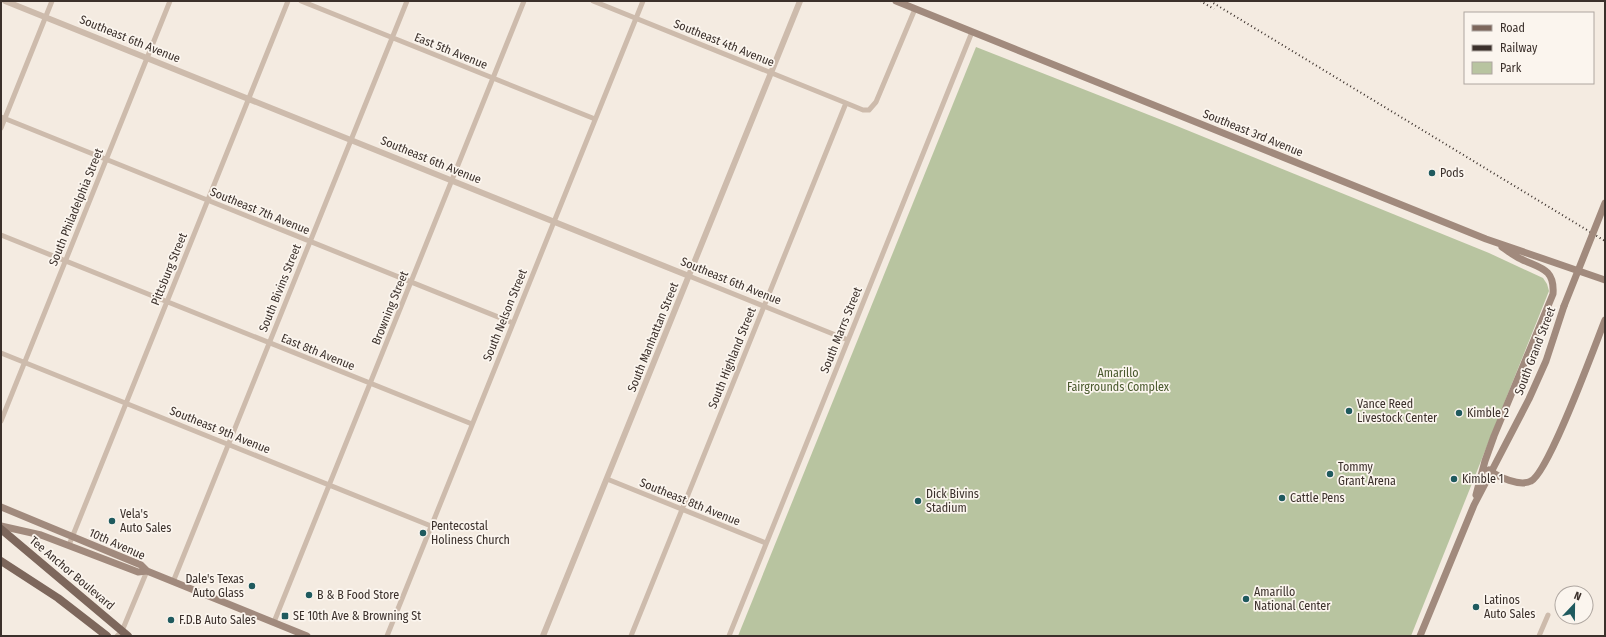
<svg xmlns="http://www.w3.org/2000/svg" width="1606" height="637" viewBox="0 0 1606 637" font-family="'Fira Sans Condensed',sans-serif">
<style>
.green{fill:#b8c4a0}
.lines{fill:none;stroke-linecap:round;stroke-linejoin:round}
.minor{stroke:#cdbbac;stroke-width:5}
.tertiary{stroke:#cdbbac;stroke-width:6}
.secondary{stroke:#a18a7d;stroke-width:7}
.primary{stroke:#7d675c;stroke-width:8}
.rail{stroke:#3b302b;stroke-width:2;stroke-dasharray:1 3;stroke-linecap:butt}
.secondary-bridge{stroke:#a18a7d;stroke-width:7}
.poi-dot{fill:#1f5a5e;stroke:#fbf5ee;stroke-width:1.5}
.labels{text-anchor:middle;stroke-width:3.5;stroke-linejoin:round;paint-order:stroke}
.street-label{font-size:12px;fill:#3b302b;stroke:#fbf5ee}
.poi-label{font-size:12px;fill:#3b302b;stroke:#fbf5ee;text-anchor:start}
.park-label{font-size:12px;fill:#4a5a2e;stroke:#fbf5ee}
</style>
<rect width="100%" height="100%" fill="#f4ebe1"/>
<path class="green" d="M 976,47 L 1172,124 L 1489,253 L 1543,278 L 1547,284 L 1549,291 L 1411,636 L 738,636 Z"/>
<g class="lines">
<path class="minor" d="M 301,1 L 595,119
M 593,1 L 846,103
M 1,117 L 513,323
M 1,128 L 52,1
M 1,235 L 472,424
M 689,276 L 848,340
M 1,353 L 431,526
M 1,421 L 170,1
M 607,479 L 766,543
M 69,545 L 288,1
M 173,582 L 407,1
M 274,622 L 524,1
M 117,636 L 122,631 L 147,571
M 387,636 L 643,1
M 631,636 L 846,103 L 863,110 L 869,110 L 876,102 L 915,9
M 729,636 L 972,32
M 1539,636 L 1548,615"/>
<path class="tertiary" d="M 5,1 L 689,276
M 543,636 L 800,1"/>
<path class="secondary" d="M 896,1 L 1486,239 L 1605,280
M 1489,470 C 1498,477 1520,487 1531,481 C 1549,472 1595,345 1605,320
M 1476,495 L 1485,461 L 1494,436 L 1553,294 C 1555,268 1539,268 1521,259 C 1514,256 1508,251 1502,247
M 1,507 L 141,565 L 147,571 L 307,636
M 1,526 L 41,535 L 138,572 L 147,571
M 1420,636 L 1474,505 L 1529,399 L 1546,361 L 1564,306"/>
<path class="primary" d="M 1,529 L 128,636
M 1,561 L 58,598 L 107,636"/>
<path class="rail" d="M 1200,1 L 1214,9
M 1210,1 L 1605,241"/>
<path class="secondary-bridge" d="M 1564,306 L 1605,203"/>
</g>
<g class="poi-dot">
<circle cx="1432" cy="173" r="4"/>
<circle cx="1349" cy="411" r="4"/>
<circle cx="1459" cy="413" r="4"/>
<circle cx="1330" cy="474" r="4"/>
<circle cx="1454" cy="479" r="4"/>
<circle cx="1282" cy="498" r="4"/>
<circle cx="918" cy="501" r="4"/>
<circle cx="112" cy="521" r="4"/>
<circle cx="423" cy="533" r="4"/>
<circle cx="252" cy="586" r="4"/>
<circle cx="309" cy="595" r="4"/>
<circle cx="1246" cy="599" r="4"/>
<circle cx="1476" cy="607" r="4"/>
<rect x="281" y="612" width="8" height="8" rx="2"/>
<circle cx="171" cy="620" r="4"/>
</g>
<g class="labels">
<g class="street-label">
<text transform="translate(130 39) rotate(22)" y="4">Southeast 6th Avenue</text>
<text transform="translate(724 43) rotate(22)" y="4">Southeast 4th Avenue</text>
<text transform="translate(451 51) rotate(22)" y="4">East 5th Avenue</text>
<text transform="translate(1253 133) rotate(22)" y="4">Southeast 3rd Avenue</text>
<text transform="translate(431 160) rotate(22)" y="4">Southeast 6th Avenue</text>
<text transform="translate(76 207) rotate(-68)" y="4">South Philadelphia Street</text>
<text transform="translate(260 211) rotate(22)" y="4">Southeast 7th Avenue</text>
<text transform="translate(169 269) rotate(-68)" y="4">Pittsburg Street</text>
<text transform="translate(731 281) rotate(22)" y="4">Southeast 6th Avenue</text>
<text transform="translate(280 288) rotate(-68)" y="4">South Bivins Street</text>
<text transform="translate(390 308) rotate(-68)" y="4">Browning Street</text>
<text transform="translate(505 315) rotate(-68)" y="4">South Nelson Street</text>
<text transform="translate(841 330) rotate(-68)" y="4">South Marrs Street</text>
<text transform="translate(653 337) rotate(-68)" y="4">South Manhattan Street</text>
<text transform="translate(1535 351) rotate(-69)" y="4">South Grand Street</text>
<text transform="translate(318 352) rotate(22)" y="4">East 8th Avenue</text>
<text transform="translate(732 358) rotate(-68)" y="4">South Highland Street</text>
<text transform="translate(220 430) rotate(22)" y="4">Southeast 9th Avenue</text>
<text transform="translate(690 502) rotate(22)" y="4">Southeast 8th Avenue</text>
<text transform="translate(117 544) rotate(24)" y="4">10th Avenue</text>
<text transform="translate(72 573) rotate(40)" y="4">Tee Anchor Boulevard</text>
</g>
<g class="poi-label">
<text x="1440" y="177">Pods</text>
<text x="1357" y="408">Vance Reed<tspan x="1357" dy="14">Livestock Center</tspan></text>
<text x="1467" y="417">Kimble 2</text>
<text x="1338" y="471">Tommy<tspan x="1338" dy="14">Grant Arena</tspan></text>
<text x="1462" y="483">Kimble 1</text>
<text x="926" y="498">Dick Bivins<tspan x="926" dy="14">Stadium</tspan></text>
<text x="1290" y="502">Cattle Pens</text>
<text x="120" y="518">Vela's<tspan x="120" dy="14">Auto Sales</tspan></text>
<text x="431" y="530">Pentecostal<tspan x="431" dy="14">Holiness Church</tspan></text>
<text x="244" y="583" text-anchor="end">Dale's Texas<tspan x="244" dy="14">Auto Glass</tspan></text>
<text x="1254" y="596">Amarillo<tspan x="1254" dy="14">National Center</tspan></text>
<text x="317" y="599">B &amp; B Food Store</text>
<text x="1484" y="604">Latinos<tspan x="1484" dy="14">Auto Sales</tspan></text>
<text x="293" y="620">SE 10th Ave &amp; Browning St</text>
<text x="179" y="624">F.D.B Auto Sales</text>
</g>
<g class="park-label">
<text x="1118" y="377">Amarillo<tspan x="1118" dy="14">Fairgrounds Complex</tspan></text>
</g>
</g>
<rect width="1606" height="637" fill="none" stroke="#3b302b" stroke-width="4"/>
<rect x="1464" y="12" width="130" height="72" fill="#fbf5ee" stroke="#aea6a0"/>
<rect x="1472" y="25" width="20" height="6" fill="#7d675c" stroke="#aea6a0"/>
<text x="1500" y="32" font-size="12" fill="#3b302b">Road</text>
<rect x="1472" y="45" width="20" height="6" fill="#3b302b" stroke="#aea6a0"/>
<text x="1500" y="52" font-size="12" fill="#3b302b">Railway</text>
<rect x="1472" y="62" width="20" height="12" fill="#b8c4a0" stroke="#aea6a0"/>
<text x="1500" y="72" font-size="12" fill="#3b302b">Park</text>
<g transform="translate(1574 605) rotate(22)"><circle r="19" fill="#fbf5ee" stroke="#aea6a0"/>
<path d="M0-3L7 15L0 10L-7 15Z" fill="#1f5a5e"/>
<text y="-6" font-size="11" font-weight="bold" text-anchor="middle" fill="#3b302b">N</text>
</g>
</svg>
